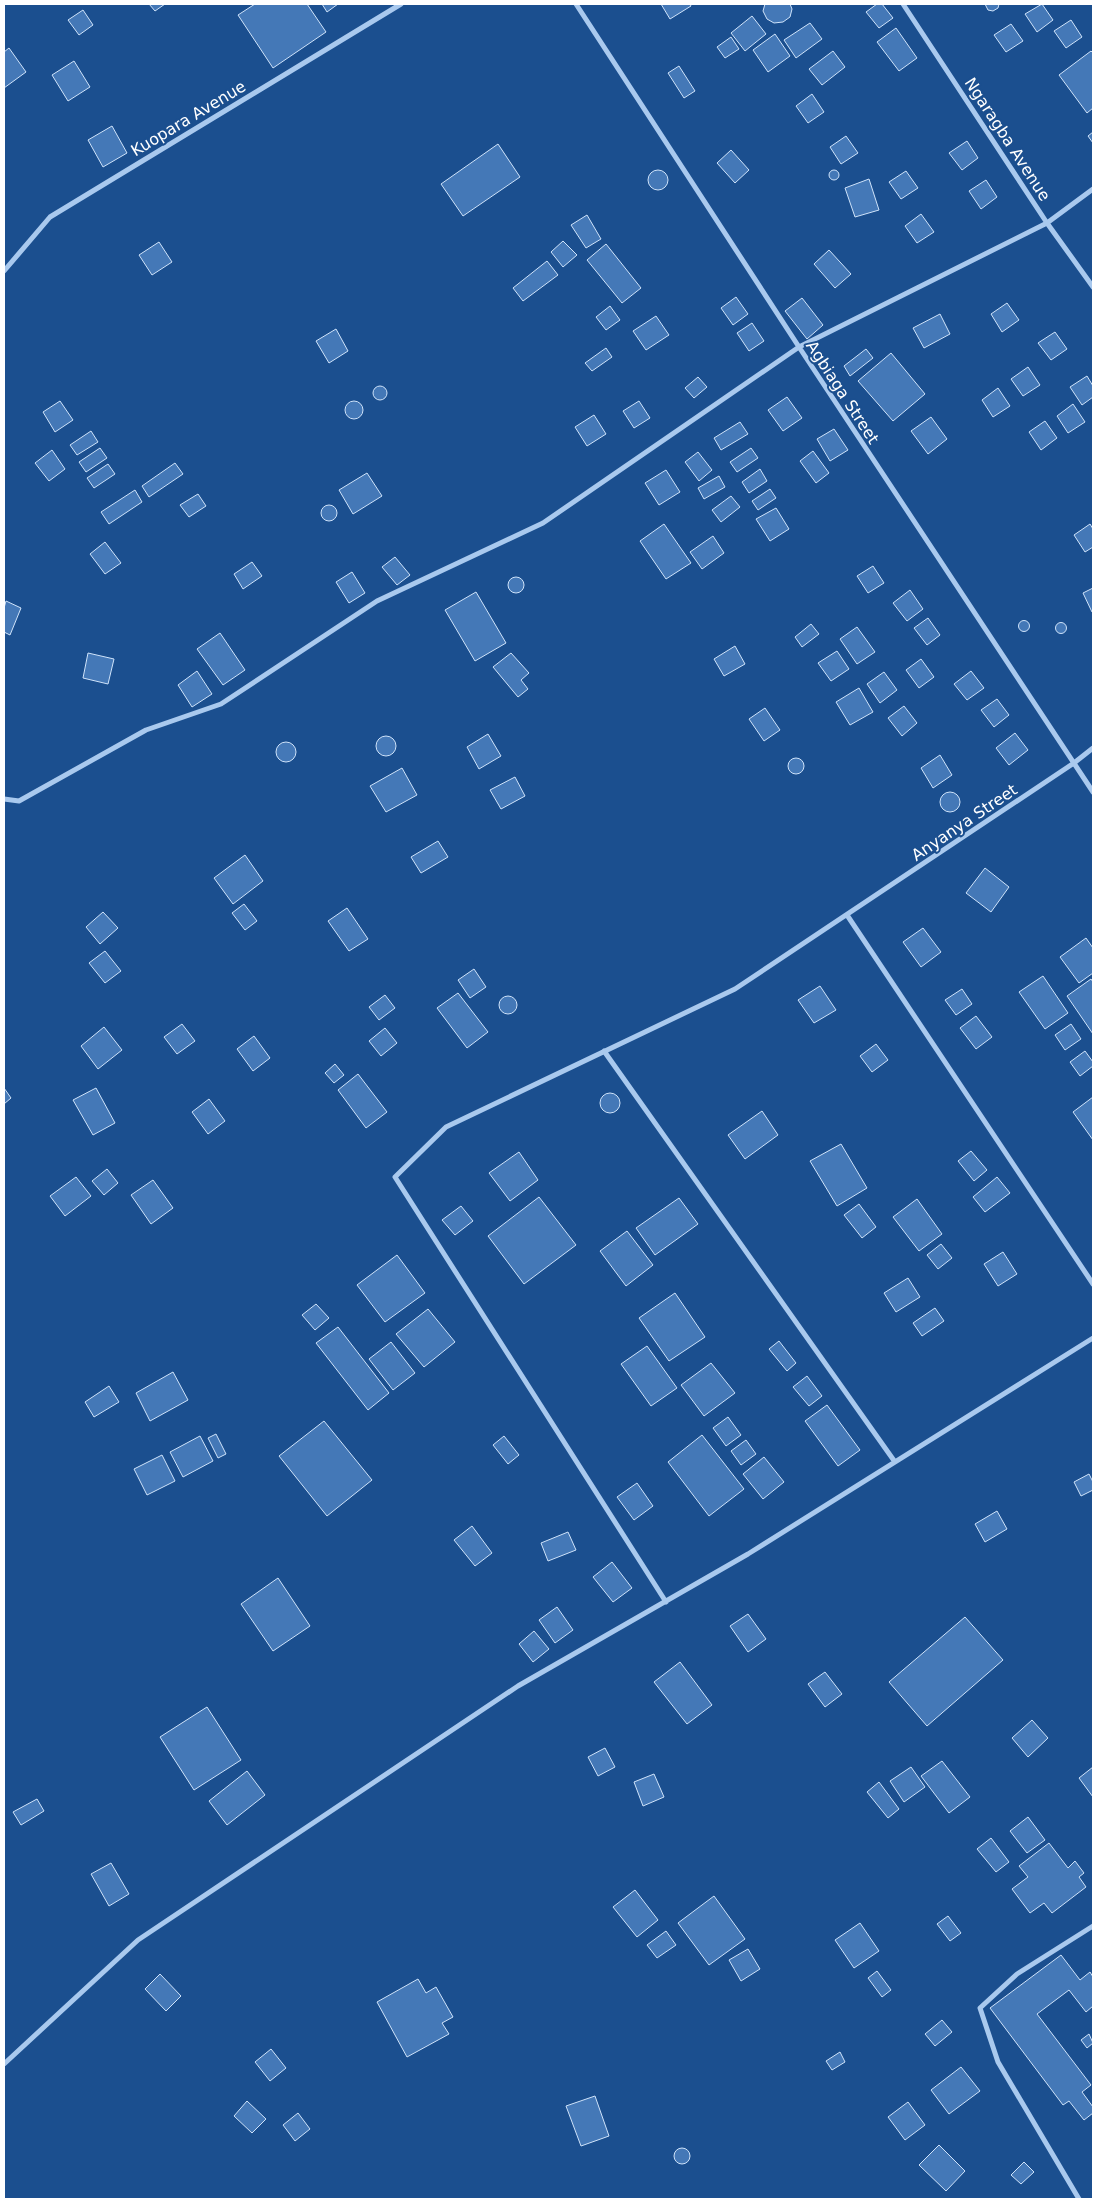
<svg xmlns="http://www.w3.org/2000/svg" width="1097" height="2203" viewBox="0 0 1097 2203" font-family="'DejaVu Sans',sans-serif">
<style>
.building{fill:#4478b7;stroke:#cfe3fa}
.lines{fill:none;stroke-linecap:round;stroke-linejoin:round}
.street{stroke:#a9c9ee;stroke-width:5}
.labels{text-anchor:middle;stroke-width:4;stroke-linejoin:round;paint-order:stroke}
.street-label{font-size:16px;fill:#fff;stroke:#1b4f8f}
</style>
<rect width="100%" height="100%" fill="#1b4f8f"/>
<path class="building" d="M 149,4 L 165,4 L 155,11 Z
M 255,4 L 307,4 L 326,32 L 273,68 L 238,15 Z
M 322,4 L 338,4 L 327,12 Z
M 661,4 L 690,4 L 691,6 L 670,19 Z
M 765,4 L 790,4 L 792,9 L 790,17 L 783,22 L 774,23 L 767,19 L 763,11 Z
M 877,4 L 882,4 L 893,18 L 879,28 L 866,12 Z
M 985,4 L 999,4 L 998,8 L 993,11 L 988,10 Z
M 1042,4 L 1053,20 L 1037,32 L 1025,14 Z
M 83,10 L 93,25 L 79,35 L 68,20 Z
M 752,16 L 766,34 L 745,51 L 731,33 Z
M 1071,20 L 1082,37 L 1066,48 L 1054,31 Z
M 810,23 L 822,39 L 796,58 L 784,40 Z
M 1011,24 L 1023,41 L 1006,52 L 994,35 Z
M 896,28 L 917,58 L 899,71 L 877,42 Z
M 775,34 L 790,56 L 768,72 L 753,50 Z
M 731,37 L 739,49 L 725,58 L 717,47 Z
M 9,48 L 26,72 L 4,88 L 4,52 Z
M 833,51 L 845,67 L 822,85 L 809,69 Z
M 1091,51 L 1093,53 L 1093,108 L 1087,113 L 1059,75 Z
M 74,61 L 90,87 L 68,101 L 52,75 Z
M 679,66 L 695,91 L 684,98 L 668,73 Z
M 812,94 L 824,112 L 808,123 L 796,106 Z
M 112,126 L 127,153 L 103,167 L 88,140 Z
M 1093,132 L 1093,143 L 1088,136 Z
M 846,136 L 858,153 L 841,164 L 830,147 Z
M 967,141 L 978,158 L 962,170 L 949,153 Z
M 498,144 L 520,177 L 463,216 L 441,184 Z
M 731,150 L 749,170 L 735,183 L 717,163 Z
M829 175a5 5 0 1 1 10 0a5 5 0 1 1-10 0Z
M648 180a10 10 0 1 1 20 0a10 10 0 1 1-20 0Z
M 906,171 L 918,188 L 901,199 L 889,182 Z
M 869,179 L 879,210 L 855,217 L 845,188 Z
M 986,180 L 997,197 L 981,209 L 969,191 Z
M 921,214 L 934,232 L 917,243 L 905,226 Z
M 587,215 L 601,239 L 586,248 L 571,225 Z
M 563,241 L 577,255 L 563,267 L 551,252 Z
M 159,242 L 172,262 L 152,275 L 139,255 Z
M 606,244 L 641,288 L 622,303 L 587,260 Z
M 829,250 L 851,274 L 835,288 L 814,264 Z
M 547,261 L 558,275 L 523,301 L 513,288 Z
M 736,297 L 748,314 L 733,325 L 721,308 Z
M 802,298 L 823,325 L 807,339 L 785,311 Z
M 1007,303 L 1019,320 L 1002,332 L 991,314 Z
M 610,306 L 620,320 L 606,330 L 596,317 Z
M 940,314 L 950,334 L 924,348 L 913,328 Z
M 656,316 L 669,335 L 646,350 L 633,331 Z
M 752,323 L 764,341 L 749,351 L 737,333 Z
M 336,329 L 348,351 L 329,363 L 316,341 Z
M 1055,332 L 1067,349 L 1051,360 L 1038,343 Z
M 606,348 L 612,357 L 592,371 L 585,363 Z
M 866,349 L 873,358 L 850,376 L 844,366 Z
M 891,353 L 925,394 L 893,421 L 858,381 Z
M 1028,367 L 1040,385 L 1023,396 L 1011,379 Z
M 1087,376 L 1093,386 L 1093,397 L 1082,405 L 1070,387 Z
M 698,377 L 707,387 L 694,398 L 685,388 Z
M373 393a7 7 0 1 1 14 0a7 7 0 1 1-14 0Z
M 998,388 L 1010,406 L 993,417 L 982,400 Z
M 787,397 L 802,418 L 783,431 L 768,410 Z
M 60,401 L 73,420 L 55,432 L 43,412 Z
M 639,401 L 650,418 L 634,428 L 623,411 Z
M345 410a9 9 0 1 1 18 0a9 9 0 1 1-18 0Z
M 1073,404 L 1085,422 L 1068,433 L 1057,416 Z
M 594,415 L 606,434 L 587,446 L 575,427 Z
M 931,417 L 947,439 L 928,454 L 911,431 Z
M 1045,421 L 1057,438 L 1041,450 L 1029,432 Z
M 740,422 L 748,434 L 721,450 L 714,438 Z
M 834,429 L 848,450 L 830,461 L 817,439 Z
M 91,431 L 98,442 L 77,455 L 70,445 Z
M 100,448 L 107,458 L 86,472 L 79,462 Z
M 751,448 L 758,458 L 737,472 L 730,462 Z
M 52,450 L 65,469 L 49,481 L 35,463 Z
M 813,451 L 829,473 L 816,483 L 800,461 Z
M 698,452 L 712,470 L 699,481 L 685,462 Z
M 175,463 L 183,474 L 149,497 L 142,486 Z
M 108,464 L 115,474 L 94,488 L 87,478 Z
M 760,469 L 767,481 L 749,493 L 742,482 Z
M 666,470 L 680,492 L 659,505 L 645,483 Z
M 367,473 L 382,496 L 353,514 L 339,490 Z
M 719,476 L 725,487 L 704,499 L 698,488 Z
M 770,489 L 776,498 L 758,510 L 752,501 Z
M 135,490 L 142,502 L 109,524 L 101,512 Z
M 198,494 L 206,506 L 189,517 L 180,505 Z
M 731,496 L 740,507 L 721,522 L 712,510 Z
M321 513a8 8 0 1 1 16 0a8 8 0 1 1-16 0Z
M 776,508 L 789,529 L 770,541 L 756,519 Z
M 664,524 L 691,563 L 666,579 L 640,541 Z
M 1090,524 L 1093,529 L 1093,547 L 1085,552 L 1074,535 Z
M 713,536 L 724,553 L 702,569 L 690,552 Z
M 105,542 L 121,563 L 105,574 L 90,554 Z
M 395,557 L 410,575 L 397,585 L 382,567 Z
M 252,562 L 262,576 L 243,589 L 234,574 Z
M 873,566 L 884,583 L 868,593 L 857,576 Z
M 352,572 L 365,593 L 349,603 L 336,582 Z
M508 585a8 8 0 1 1 16 0a8 8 0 1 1-16 0Z
M 1093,588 L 1093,611 L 1092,612 L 1083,593 Z
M 910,590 L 923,609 L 907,621 L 893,603 Z
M 476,592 L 506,643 L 475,661 L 445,610 Z
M 6,601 L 21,608 L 10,635 L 4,632 L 4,608 Z
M 928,618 L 940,635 L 927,645 L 914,628 Z
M1018.5 626a5.5 5.5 0 1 1 11 0a5.5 5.5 0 1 1-11 0Z
M1055.5 628a5.5 5.5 0 1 1 11 0a5.5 5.5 0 1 1-11 0Z
M 811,624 L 819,634 L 802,647 L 795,637 Z
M 857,627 L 875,652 L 857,664 L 840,639 Z
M 220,633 L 245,670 L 223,685 L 197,649 Z
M 735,646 L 745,664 L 724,676 L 714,659 Z
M 837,651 L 849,669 L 831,681 L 818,663 Z
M 88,653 L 114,659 L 108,684 L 83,678 Z
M 511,653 L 529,673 L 521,680 L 528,689 L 518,697 L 493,667 Z
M 921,659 L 934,677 L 919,688 L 906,670 Z
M 197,671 L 212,694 L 192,707 L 178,685 Z
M 971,671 L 984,688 L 967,700 L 954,684 Z
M 884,672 L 897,690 L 880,703 L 867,684 Z
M 859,688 L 873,712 L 850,725 L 836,702 Z
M 997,699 L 1009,715 L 994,727 L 981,710 Z
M 904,706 L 917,723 L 902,736 L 888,718 Z
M 765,708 L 780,730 L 764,741 L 749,719 Z
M 1015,733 L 1028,750 L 1009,765 L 996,748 Z
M 488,734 L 501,756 L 479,769 L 467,747 Z
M376 746a10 10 0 1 1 20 0a10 10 0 1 1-20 0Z
M276 752a10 10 0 1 1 20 0a10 10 0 1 1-20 0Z
M 940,755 L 952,775 L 933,788 L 921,768 Z
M788 766a8 8 0 1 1 16 0a8 8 0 1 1-16 0Z
M 402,768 L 417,795 L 386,812 L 370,786 Z
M 515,777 L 525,796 L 501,809 L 490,790 Z
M940 802a10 10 0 1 1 20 0a10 10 0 1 1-20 0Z
M 438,841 L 448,857 L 421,873 L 411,857 Z
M 245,855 L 263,881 L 233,904 L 214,878 Z
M 985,868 L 1009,887 L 991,912 L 966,893 Z
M 244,904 L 257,921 L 245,930 L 232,913 Z
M 347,908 L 368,939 L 349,951 L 328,921 Z
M 103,912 L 118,928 L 100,944 L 86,927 Z
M 923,928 L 941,952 L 921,967 L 903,942 Z
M 1086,938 L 1093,948 L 1093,973 L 1079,983 L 1060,957 Z
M 105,951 L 121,971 L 105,983 L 89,963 Z
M 474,969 L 486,987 L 470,998 L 458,980 Z
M 1043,976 L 1068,1013 L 1045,1029 L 1019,992 Z
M 1091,979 L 1093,982 L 1093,1034 L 1067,996 Z
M 820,986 L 836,1010 L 814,1023 L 798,1000 Z
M 962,989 L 972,1004 L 956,1015 L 945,1000 Z
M 458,993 L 488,1032 L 467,1048 L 437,1008 Z
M 385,995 L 395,1008 L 379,1020 L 369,1007 Z
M499 1005a9 9 0 1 1 18 0a9 9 0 1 1-18 0Z
M 976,1016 L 992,1037 L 976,1049 L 960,1028 Z
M 182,1024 L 195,1041 L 177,1054 L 164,1037 Z
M 1071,1024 L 1081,1039 L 1065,1050 L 1055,1035 Z
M 104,1027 L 122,1050 L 98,1069 L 81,1046 Z
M 385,1028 L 397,1043 L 381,1056 L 369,1041 Z
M 254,1036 L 270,1058 L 253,1071 L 237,1049 Z
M 876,1044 L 888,1060 L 872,1072 L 860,1056 Z
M 1085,1051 L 1093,1062 L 1093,1066 L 1080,1076 L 1070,1062 Z
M 335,1064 L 344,1075 L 334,1083 L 325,1073 Z
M 358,1074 L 387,1112 L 366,1128 L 338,1090 Z
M 4,1088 L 11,1098 L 4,1104 Z
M 96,1088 L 115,1123 L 93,1135 L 73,1100 Z
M600 1103a10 10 0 1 1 20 0a10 10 0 1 1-20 0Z
M 1093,1097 L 1093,1140 L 1073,1112 Z
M 209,1099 L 225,1121 L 208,1134 L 192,1112 Z
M 762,1111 L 778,1135 L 745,1159 L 728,1135 Z
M 841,1144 L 867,1188 L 837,1206 L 810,1161 Z
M 971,1151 L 987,1170 L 974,1181 L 958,1161 Z
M 519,1152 L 538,1180 L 510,1201 L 489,1173 Z
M 107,1169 L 118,1183 L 104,1195 L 92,1181 Z
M 76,1177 L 91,1196 L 65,1216 L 50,1196 Z
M 997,1177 L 1010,1193 L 985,1212 L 973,1197 Z
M 153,1180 L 173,1208 L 151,1224 L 131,1195 Z
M 539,1197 L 576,1245 L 524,1284 L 488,1236 Z
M 679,1198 L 698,1224 L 655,1255 L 636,1228 Z
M 917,1199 L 942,1234 L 919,1251 L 893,1217 Z
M 859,1204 L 876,1227 L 862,1238 L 844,1215 Z
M 461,1206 L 473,1221 L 455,1235 L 442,1220 Z
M 627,1231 L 653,1265 L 626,1286 L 600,1251 Z
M 941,1244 L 952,1258 L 938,1269 L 927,1255 Z
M 1003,1252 L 1017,1274 L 998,1286 L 984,1264 Z
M 397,1255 L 425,1293 L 385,1322 L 357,1285 Z
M 908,1278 L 920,1297 L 896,1312 L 884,1293 Z
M 675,1293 L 705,1337 L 669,1361 L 639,1318 Z
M 316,1304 L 329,1318 L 315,1330 L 302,1315 Z
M 935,1308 L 944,1321 L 922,1336 L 913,1323 Z
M 428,1309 L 455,1342 L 424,1367 L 396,1334 Z
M 338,1327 L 389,1393 L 368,1410 L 316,1343 Z
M 779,1341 L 796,1363 L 787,1371 L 769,1349 Z
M 391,1342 L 415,1373 L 393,1390 L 369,1359 Z
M 647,1346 L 677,1388 L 651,1406 L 621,1364 Z
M 711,1363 L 735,1393 L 704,1416 L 681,1385 Z
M 173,1372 L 188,1400 L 150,1421 L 136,1393 Z
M 807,1376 L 822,1396 L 809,1406 L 793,1387 Z
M 109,1386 L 119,1402 L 94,1417 L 85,1402 Z
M 827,1405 L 860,1450 L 838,1466 L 805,1421 Z
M 728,1417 L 741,1435 L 726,1446 L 713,1428 Z
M 324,1421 L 372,1480 L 327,1516 L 279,1456 Z
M 216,1434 L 226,1454 L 218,1458 L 208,1438 Z
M 702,1435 L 744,1489 L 709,1516 L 668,1462 Z
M 200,1436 L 213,1461 L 183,1477 L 170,1452 Z
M 504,1436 L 519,1455 L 508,1464 L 493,1445 Z
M 746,1440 L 756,1454 L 741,1465 L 731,1451 Z
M 162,1455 L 175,1481 L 147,1495 L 134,1469 Z
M 764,1457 L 784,1482 L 763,1499 L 743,1474 Z
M 1089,1474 L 1093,1482 L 1093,1490 L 1081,1496 L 1074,1482 Z
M 637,1483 L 653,1506 L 634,1520 L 617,1497 Z
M 997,1511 L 1007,1529 L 985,1542 L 975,1524 Z
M 472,1526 L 492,1553 L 475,1566 L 454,1540 Z
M 568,1532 L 576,1550 L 548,1561 L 541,1543 Z
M 612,1562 L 632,1588 L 613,1602 L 593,1577 Z
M 278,1578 L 310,1626 L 273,1651 L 241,1604 Z
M 557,1607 L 573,1630 L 555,1643 L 539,1620 Z
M 748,1614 L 766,1639 L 748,1652 L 730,1626 Z
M 965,1617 L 1003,1660 L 927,1726 L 889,1682 Z
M 534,1631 L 549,1649 L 533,1662 L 519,1644 Z
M 680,1662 L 712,1705 L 687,1724 L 654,1682 Z
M 825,1672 L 842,1694 L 825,1707 L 808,1684 Z
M 207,1707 L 241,1760 L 194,1790 L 160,1737 Z
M 1032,1720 L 1048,1738 L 1028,1757 L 1012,1738 Z
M 605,1748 L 615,1767 L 598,1776 L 588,1757 Z
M 942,1761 L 970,1797 L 949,1813 L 921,1776 Z
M 911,1767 L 925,1787 L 904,1802 L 890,1781 Z
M 1093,1767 L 1093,1797 L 1079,1778 Z
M 247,1771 L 265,1795 L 227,1825 L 209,1801 Z
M 654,1774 L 664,1797 L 643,1806 L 634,1782 Z
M 879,1782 L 899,1809 L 888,1818 L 867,1792 Z
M 37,1799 L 44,1811 L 21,1825 L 13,1812 Z
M 1028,1817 L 1045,1840 L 1027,1853 L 1010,1831 Z
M 991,1838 L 1009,1862 L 996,1872 L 977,1849 Z
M 1049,1843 L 1068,1868 L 1075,1861 L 1084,1873 L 1079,1877 L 1086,1887 L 1052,1913 L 1044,1903 L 1030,1913 L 1012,1889 L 1028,1877 L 1019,1866 Z
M 111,1863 L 129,1894 L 109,1906 L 91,1874 Z
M 635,1890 L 658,1920 L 637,1937 L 613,1907 Z
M 714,1896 L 745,1939 L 709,1965 L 678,1923 Z
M 948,1916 L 961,1933 L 950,1941 L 937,1924 Z
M 860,1923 L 879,1951 L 854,1968 L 835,1940 Z
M 666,1931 L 676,1945 L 657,1958 L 647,1945 Z
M 748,1949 L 760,1969 L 741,1981 L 729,1960 Z
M 1061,1955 L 1080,1980 L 1090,1972 L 1093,1977 L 1093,2006 L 1086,2012 L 1069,1990 L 1037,2014 L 1091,2085 L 1082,2092 L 1093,2107 L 1093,2113 L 1084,2120 L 1069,2101 L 1063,2105 L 990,2008 Z
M 877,1971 L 891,1990 L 882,1997 L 868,1978 Z
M 160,1974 L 181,1996 L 166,2011 L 145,1989 Z
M 418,1979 L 426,1993 L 436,1987 L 453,2017 L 442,2023 L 449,2034 L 407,2057 L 377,2002 Z
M 942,2020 L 952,2032 L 935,2046 L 925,2034 Z
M 1089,2034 L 1093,2043 L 1087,2048 L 1081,2040 Z
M 271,2049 L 286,2068 L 270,2081 L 255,2062 Z
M 840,2052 L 845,2062 L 832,2070 L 826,2061 Z
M 961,2067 L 980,2091 L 949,2114 L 931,2090 Z
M 595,2096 L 609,2136 L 581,2146 L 566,2106 Z
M 247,2101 L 266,2119 L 252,2133 L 234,2116 Z
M 908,2102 L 925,2125 L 905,2140 L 888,2117 Z
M 298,2113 L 310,2129 L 295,2141 L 283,2125 Z
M 939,2145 L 965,2171 L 946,2191 L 919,2165 Z
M674 2156a8 8 0 1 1 16 0a8 8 0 1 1-16 0Z
M 1024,2162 L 1034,2172 L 1021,2184 L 1011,2175 Z"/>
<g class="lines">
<path class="street" d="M 576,4 L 799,347 L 1093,792
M 903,4 L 1047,223 L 1093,287
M 4,271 L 50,217 L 401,4
M 4,799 L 19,801 L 146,730 L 221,704 L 377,601 L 543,523 L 799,347 L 1047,223 L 1093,189
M 847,915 L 1093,1284
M 604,1051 L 895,1462
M 666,1602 L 395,1177 L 446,1127 L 735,989 L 1074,763 L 1093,748
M 4,2064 L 138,1940 L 518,1686 L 748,1554 L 1093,1338
M 1079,2199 L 998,2062 L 980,2008 L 1017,1974 L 1093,1926"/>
</g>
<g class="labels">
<g class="street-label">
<text transform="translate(188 118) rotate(-31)" y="6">Kuopara Avenue</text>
<text transform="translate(1008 139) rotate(57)" y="6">Ngaragba Avenue</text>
<text transform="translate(843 392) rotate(57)" y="6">Agbiaga Street</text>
<text transform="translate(964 822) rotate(-34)" y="6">Anyanya Street</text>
</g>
</g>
<rect width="1097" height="2203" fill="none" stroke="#ffffff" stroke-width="10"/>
</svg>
